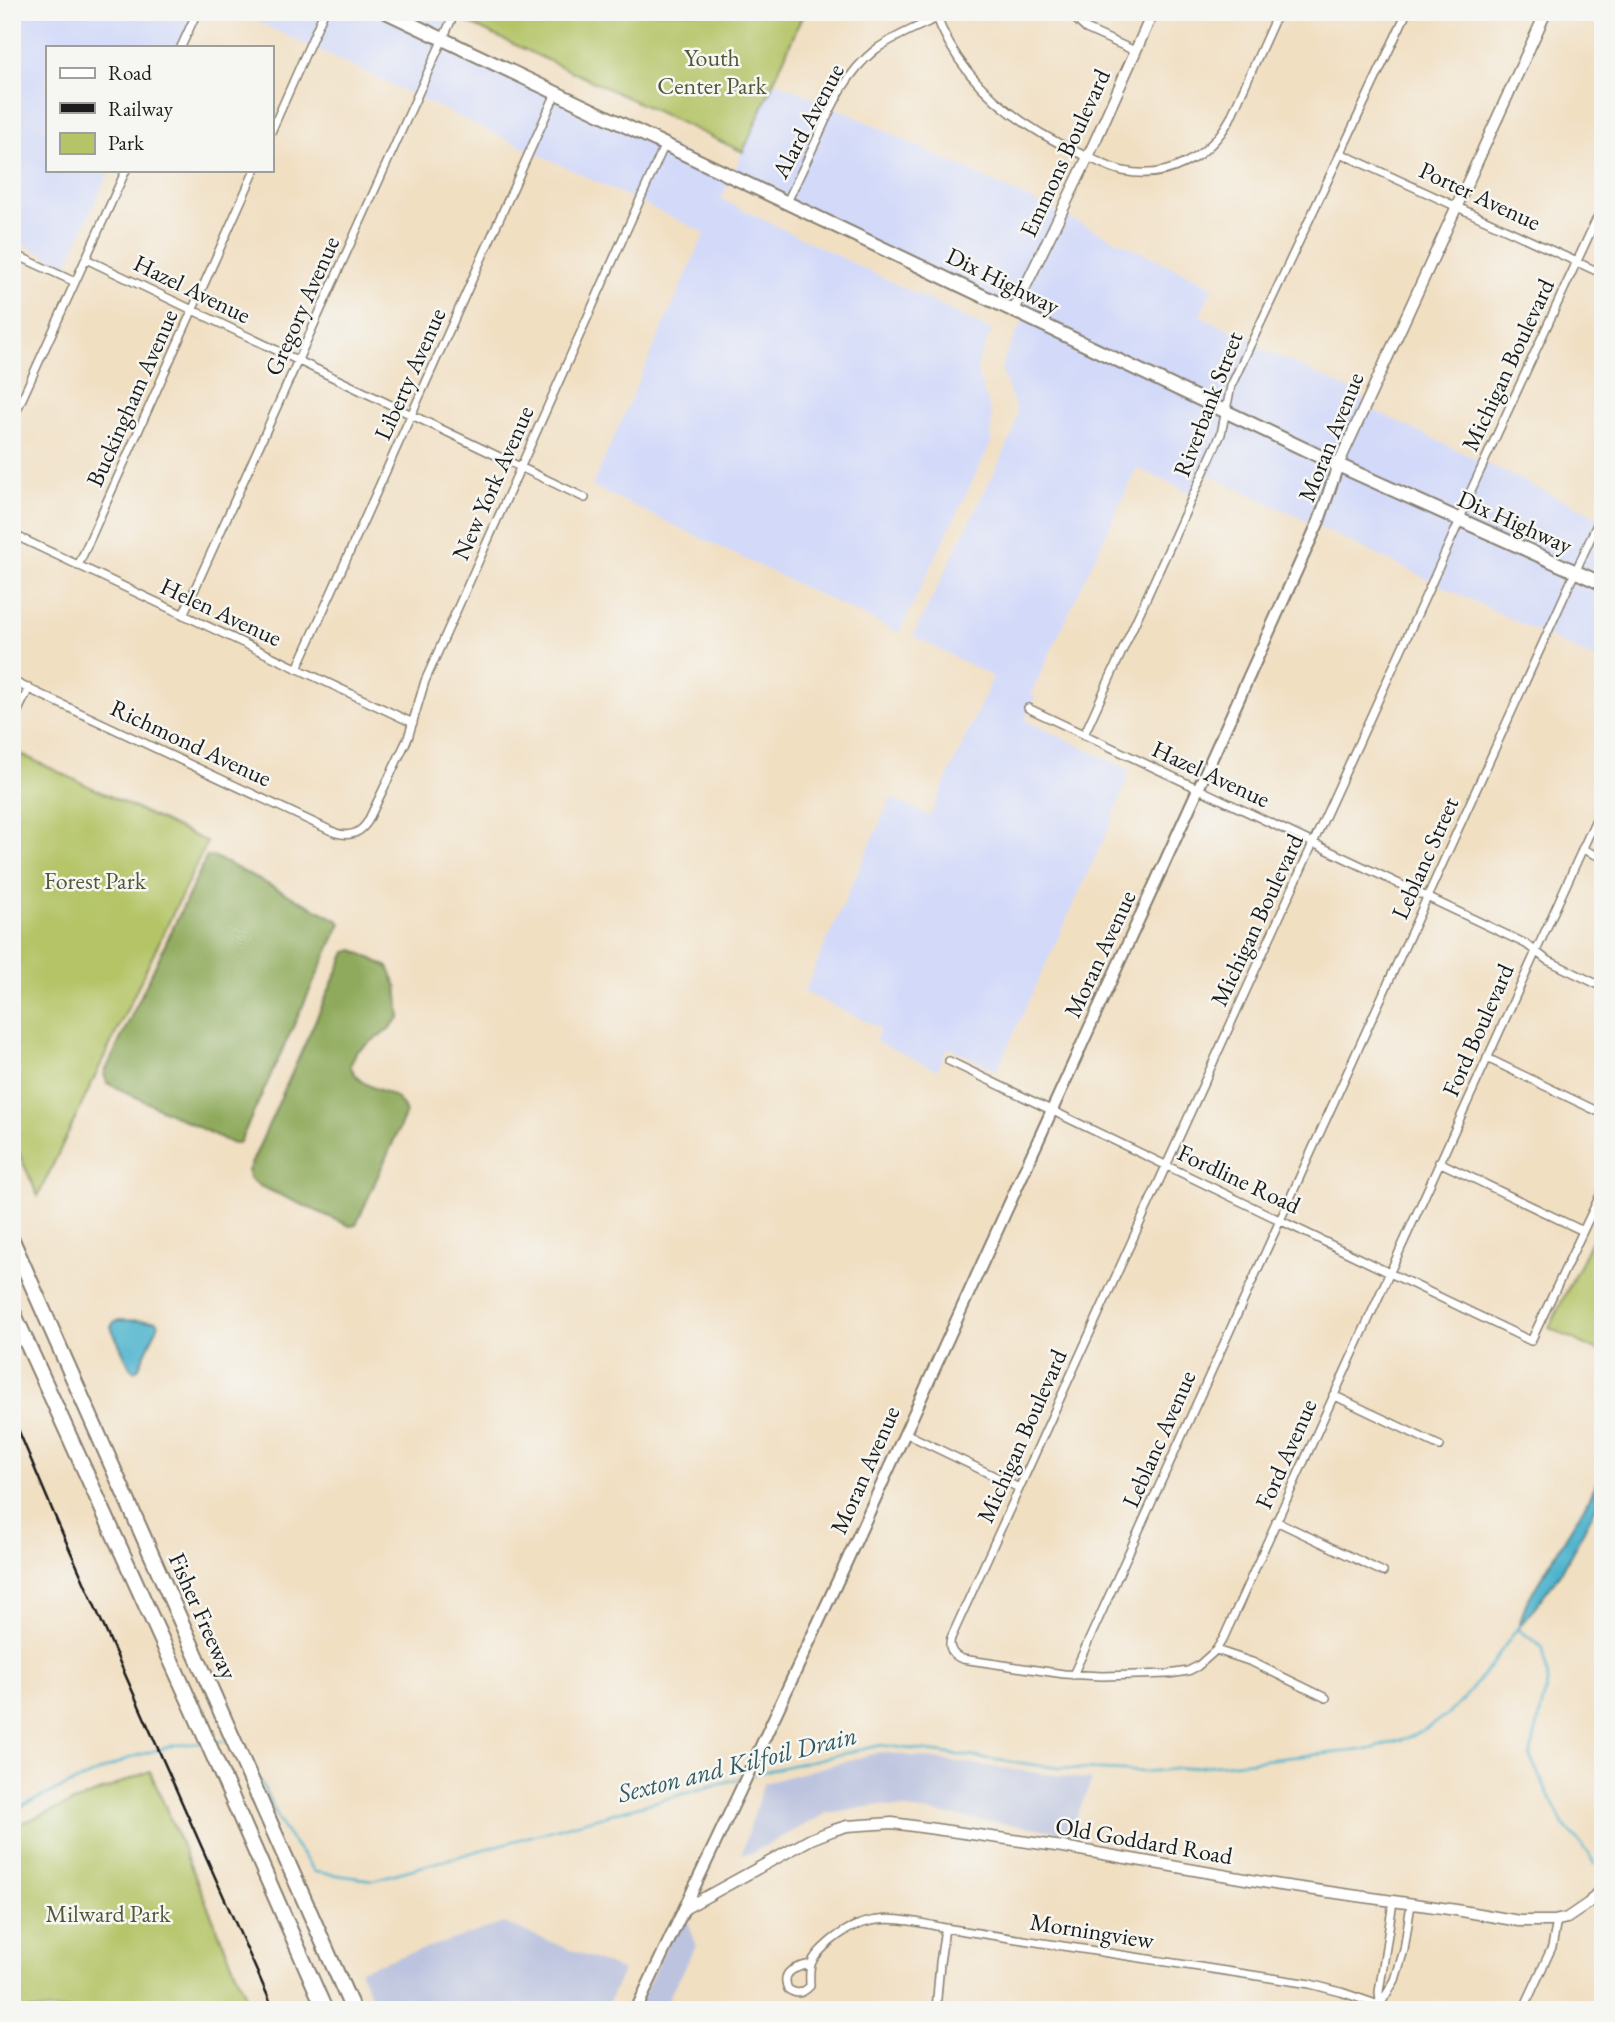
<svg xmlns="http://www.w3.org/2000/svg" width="1615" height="2022" viewBox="0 0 1615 2022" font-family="'EB Garamond',serif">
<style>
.built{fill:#d2d9f9}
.industrial{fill:#bcc3de}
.green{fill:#b4c466;stroke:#687041;stroke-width:2}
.forest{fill:#8faa5b;stroke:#56633c;stroke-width:2}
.water{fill:#4eb4cd;stroke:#356874;stroke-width:2}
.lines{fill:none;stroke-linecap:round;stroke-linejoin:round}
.stream{stroke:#4eb4cd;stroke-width:2.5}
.minor-casing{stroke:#867e6f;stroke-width:10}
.tertiary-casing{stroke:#867e6f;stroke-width:13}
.secondary-casing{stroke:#867e6f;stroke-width:14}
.primary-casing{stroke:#867e6f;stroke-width:16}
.motorway-casing{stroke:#867e6f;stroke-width:18}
.minor{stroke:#fff;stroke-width:7}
.tertiary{stroke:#fff;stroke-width:10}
.secondary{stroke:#fff;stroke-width:10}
.primary{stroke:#fff;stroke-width:12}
.motorway{stroke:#fff;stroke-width:14}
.rail{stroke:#1c1c1c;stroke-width:2.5}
.labels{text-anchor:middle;stroke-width:5;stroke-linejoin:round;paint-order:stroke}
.park-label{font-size:24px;fill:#515736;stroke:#f6f6f2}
.street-label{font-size:24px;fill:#1c1c1c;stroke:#f6f6f2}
.water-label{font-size:26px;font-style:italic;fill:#305963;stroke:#f6f6f2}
</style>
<rect width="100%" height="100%" fill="#f6f6f2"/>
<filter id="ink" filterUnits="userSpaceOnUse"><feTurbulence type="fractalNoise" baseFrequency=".0143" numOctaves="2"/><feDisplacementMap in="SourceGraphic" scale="14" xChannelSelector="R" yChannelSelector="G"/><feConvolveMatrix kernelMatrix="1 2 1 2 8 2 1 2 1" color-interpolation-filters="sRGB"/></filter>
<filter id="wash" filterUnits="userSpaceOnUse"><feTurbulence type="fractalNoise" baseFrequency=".00686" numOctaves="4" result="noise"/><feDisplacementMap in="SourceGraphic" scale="28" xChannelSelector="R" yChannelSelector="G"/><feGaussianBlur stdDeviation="1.57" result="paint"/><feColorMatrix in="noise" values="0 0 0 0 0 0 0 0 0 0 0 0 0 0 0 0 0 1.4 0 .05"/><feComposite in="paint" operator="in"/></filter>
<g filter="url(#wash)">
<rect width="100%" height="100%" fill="#f1dfc2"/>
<path class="built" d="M 12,12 L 197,12 L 181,47 L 47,47 L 47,126 L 12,109 Z
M 237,12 L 455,12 L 443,39 L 732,176 L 773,81 L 833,106 L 1213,286 L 1200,316 L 1253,340 L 1252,344 L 1357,393 L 1371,409 L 1603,519 L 1603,663 L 1204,472 L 1193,494 L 1137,468 L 1031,694 L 1035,696 L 1025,720 L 1130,770 L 1112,821 L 997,1070 L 948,1047 L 937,1070 L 875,1041 L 880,1028 L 804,992 L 891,798 L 930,816 L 993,677 L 913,636 L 1013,434 L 1017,412 L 1001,370 L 1004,359 L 1025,316 L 732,177 L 721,199 L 992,331 L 979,358 L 977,372 L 992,416 L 991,443 L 899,633 L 592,486 L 705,233 Z
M 12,110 L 47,127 L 47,170 L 110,170 L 67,265 L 12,239 Z"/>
<path class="industrial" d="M 880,1752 L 881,1752 L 1092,1780 L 1069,1833 L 881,1805 L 827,1813 L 752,1853 L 741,1854 L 764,1783 Z
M 684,1909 L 696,1945 L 668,1999 L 689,2010 L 636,2010 Z
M 504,1923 L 623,1971 L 605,2010 L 378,2010 L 359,1970 Z"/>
<path class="green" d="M 468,12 L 804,12 L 743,152 L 464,21 Z
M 12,750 L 207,842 L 38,1196 L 12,1138 Z
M 1603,1216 L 1603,1353 L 1549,1328 Z
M 150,1771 L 252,2010 L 12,2010 L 12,1827 Z"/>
<path class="forest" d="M 207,856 L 213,856 L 336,919 L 341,923 L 240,1142 L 233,1144 L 107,1083 L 104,1074 Z
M 354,950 L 388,967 L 397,986 L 400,1017 L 388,1030 L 356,1052 L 350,1066 C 353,1070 356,1077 360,1080 C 377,1094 397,1088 406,1113 L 356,1225 L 350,1226 L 260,1186 L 249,1179 L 248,1171 L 346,952 Z"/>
<path class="water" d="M 119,1320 L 156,1321 L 159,1324 L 138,1369 L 134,1371 L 131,1369 L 111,1327 L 114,1322 Z
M 1603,1469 L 1603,1494 L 1562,1571 L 1518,1629 L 1526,1603 L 1590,1497 Z"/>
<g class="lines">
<path class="stream" d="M 1518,1629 L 1543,1648 L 1548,1680 L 1530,1757 L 1563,1824 L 1588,1852 L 1594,1864
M 213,1742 L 227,1741
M 242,1743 L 284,1830 L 315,1872 L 373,1880 L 744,1777
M 753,1774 L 881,1745 L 1059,1768 L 1145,1772 L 1371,1749 L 1413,1736 L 1443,1718 L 1462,1701 L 1491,1665 L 1519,1626
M 12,1810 L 132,1757 L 175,1745 L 203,1743"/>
</g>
</g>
<g filter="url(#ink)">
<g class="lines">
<g class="minor-casing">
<path id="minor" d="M 935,12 C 959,81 1015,124 1079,153 C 1094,159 1108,168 1123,171 C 1167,181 1209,157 1230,119 L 1278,12
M 1068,12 L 1086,29 L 1135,51
M 181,47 L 197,12
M 271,132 L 324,12
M 1342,154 L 1603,274
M 787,202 C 797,181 807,160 817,139 C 832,106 846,73 875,50 C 894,36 916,28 937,18
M 1603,205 L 1468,497 L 1460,520 L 1432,582 L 951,1638 C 948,1648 952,1655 962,1659 L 1064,1674 L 1102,1676 L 1169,1674 L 1188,1671 L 1198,1666 L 1216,1650 L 1224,1637 L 1603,804
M 12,253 L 75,282
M 86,259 L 585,498
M 12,421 L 126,170
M 12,534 L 413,723
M 78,566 L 255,170
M 183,615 L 455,12
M 297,669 L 556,93
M 12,681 L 336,833 C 350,837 360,834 368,821 L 408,738 L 425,681 L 665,144
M 1028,708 L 1526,944 L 1547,960 L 1603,987
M 12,723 L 29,688
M 1084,735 L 1221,434 L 1231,386 L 1407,12
M 1582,849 L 1603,858
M 1487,1058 L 1603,1114
M 949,1061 L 1531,1341 L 1603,1189
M 1439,1162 L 1583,1231
M 1333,1395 L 1440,1446
M 905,1433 L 1019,1488
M 1276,1521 L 1383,1572
M 1216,1650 L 1252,1662 L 1326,1698
M 1073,1675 L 1603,511
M 811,1964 C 796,1967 780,1971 788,1989 C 797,1995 802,1994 810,1986 C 810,1980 809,1971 811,1965 C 813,1956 825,1946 832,1940 C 869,1910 902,1919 945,1928 L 1310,1984 L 1341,1992 L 1379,2005
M 1380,2003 L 1379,1992 L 1393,1902
M 936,2010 L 940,1963 L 945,1928
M 1377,2010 L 1395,1980 L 1404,1950 L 1411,1904
M 1523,2010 L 1552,1947 L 1557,1921"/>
</g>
<g class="tertiary-casing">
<path id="tertiary" d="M 1014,310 L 1088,157 L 1153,12
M 1338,465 L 1546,12
M 684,1909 L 811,1839 L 834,1830 L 847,1826 L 892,1823 L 1063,1847 L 1280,1885 L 1456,1910 L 1519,1921 L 1554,1921 L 1567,1918 L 1589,1903 L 1603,1886"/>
</g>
<g class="secondary-casing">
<path id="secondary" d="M 636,2010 L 740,1791 L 845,1565 L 1194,798 L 1319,521 L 1338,465"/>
</g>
<g class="primary-casing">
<path id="primary" d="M 386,12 L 1338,465 L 1603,584"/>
</g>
<g class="motorway-casing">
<path id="motorway" d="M 12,1240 L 353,2010
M 12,1310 L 193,1709 L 325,2010"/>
</g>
<use href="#minor" class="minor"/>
<use href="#tertiary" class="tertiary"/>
<use href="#secondary" class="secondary"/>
<use href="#primary" class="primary"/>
<use href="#motorway" class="motorway"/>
<path class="rail" d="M 12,1415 L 57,1521 L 274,2010"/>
</g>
</g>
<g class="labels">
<g class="park-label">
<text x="712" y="66">Youth<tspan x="712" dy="28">Center Park</tspan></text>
<text x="95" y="889">Forest Park</text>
<text x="108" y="1922">Milward Park</text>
</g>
<g class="street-label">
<text transform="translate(808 121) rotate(-62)" y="8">Alard Avenue</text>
<text transform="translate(1065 153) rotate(-65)" y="8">Emmons Boulevard</text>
<text transform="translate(1480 196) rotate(25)" y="8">Porter Avenue</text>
<text transform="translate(1003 281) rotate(26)" y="8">Dix Highway</text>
<text transform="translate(192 289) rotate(26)" y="8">Hazel Avenue</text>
<text transform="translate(302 306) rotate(-66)" y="8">Gregory Avenue</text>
<text transform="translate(1508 365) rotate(-65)" y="8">Michigan Boulevard</text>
<text transform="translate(410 374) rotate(-66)" y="8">Liberty Avenue</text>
<text transform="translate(132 398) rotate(-66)" y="8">Buckingham Avenue</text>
<text transform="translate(1208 404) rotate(-69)" y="8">Riverbank Street</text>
<text transform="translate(1331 437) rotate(-68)" y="8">Moran Avenue</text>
<text transform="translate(493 483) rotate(-66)" y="8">New York Avenue</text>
<text transform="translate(1515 522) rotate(24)" y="8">Dix Highway</text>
<text transform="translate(221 612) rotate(25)" y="8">Helen Avenue</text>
<text transform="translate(191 743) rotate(25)" y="8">Richmond Avenue</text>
<text transform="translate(1211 774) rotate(25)" y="8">Hazel Avenue</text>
<text transform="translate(1425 858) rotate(-66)" y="8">Leblanc Street</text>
<text transform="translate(1257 920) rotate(-65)" y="8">Michigan Boulevard</text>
<text transform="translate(1100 954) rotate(-65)" y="8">Moran Avenue</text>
<text transform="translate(1478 1030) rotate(-66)" y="8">Ford Boulevard</text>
<text transform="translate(1239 1179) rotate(25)" y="8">Fordline Road</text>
<text transform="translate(1022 1436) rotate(-66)" y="8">Michigan Boulevard</text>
<text transform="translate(1159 1439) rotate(-66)" y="8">Leblanc Avenue</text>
<text transform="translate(1286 1454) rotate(-66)" y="8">Ford Avenue</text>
<text transform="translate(865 1470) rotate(-66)" y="8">Moran Avenue</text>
<text transform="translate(203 1616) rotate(66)" y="8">Fisher Freeway</text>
<text transform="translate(1144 1841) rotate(10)" y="8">Old Goddard Road</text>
<text transform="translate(1092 1931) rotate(9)" y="8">Morningview</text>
</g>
<g class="water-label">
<text transform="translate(737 1764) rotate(-14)" y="9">Sexton and Kilfoil Drain</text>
</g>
</g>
<rect width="1615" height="2022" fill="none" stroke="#f6f6f2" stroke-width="42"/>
<rect x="46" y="46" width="228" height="126" fill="#f6f6f2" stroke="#9f9f9c" stroke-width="2"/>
<rect x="60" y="68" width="35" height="10" fill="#ffffff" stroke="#9f9f9c" stroke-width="2"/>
<text x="108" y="80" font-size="21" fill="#1c1c1c">Road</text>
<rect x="60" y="103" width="35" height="10" fill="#1c1c1c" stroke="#9f9f9c" stroke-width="2"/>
<text x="108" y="116" font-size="21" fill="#1c1c1c">Railway</text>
<rect x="60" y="133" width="35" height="21" fill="#b4c466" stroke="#9f9f9c" stroke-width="2"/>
<text x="108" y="150" font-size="21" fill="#1c1c1c">Park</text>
</svg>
